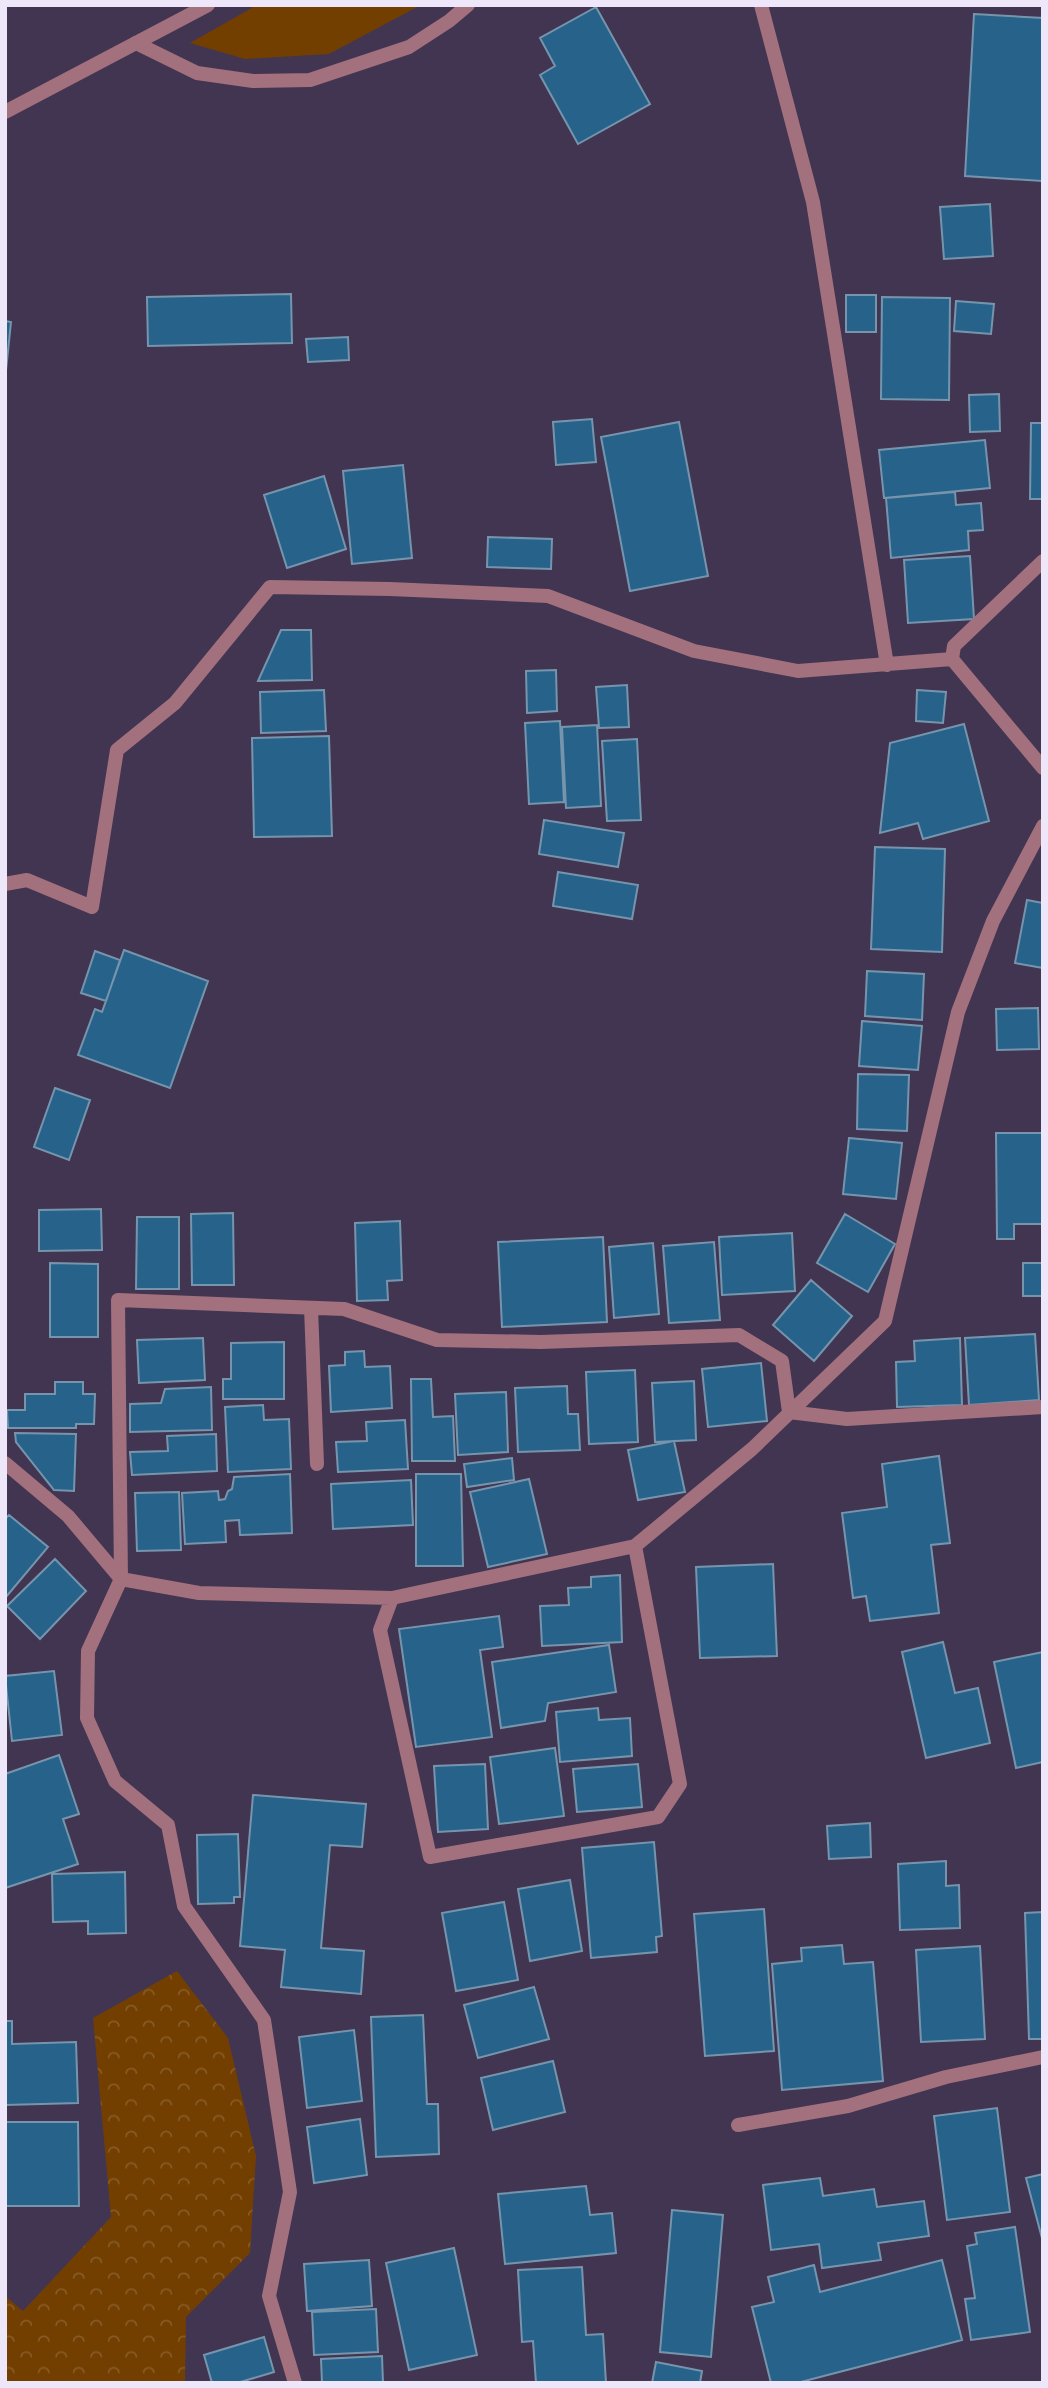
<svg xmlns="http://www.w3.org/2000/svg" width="1048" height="2388" viewBox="0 0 1048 2388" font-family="'Fira Sans',sans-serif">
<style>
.grass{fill:#723f00}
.forest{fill:url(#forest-crowns)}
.building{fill:#27628a;stroke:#7695ad;stroke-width:2}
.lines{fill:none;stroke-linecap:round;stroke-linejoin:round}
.minor{stroke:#a3707d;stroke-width:14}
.tertiary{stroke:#a3707d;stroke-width:14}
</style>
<defs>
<pattern id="forest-crowns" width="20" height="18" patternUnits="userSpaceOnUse" patternTransform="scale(1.75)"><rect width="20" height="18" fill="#723f00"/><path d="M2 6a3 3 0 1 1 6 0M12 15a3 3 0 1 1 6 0" fill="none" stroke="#865b26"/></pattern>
</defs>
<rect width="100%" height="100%" fill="#413552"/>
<path class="grass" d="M 257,5 L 421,5 L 329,54 L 245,59 L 190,43 Z"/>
<path class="forest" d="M 177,1971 L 228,2038 L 256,2156 L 250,2253 L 186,2317 L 185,2383 L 5,2383 L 5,2296 L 23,2311 L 111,2217 L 93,2018 Z"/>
<path class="building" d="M 596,7 L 650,104 L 578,144 L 540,75 L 555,66 L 540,38 Z
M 974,14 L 1043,18 L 1042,181 L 965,176 Z
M 990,204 L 993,256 L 944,259 L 940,207 Z
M 291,294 L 292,343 L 148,346 L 147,297 Z
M 846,295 L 876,295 L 876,332 L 846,332 Z
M 882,297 L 950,298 L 949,400 L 881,399 Z
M 956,301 L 994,304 L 991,334 L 954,331 Z
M 5,321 L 11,322 L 5,380 Z
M 348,337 L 349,360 L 308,362 L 306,339 Z
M 999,394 L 1000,431 L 970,432 L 969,395 Z
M 592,419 L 596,462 L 556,465 L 553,422 Z
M 679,422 L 708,576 L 630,591 L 601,437 Z
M 1031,423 L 1043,423 L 1043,499 L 1030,499 Z
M 985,440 L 990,488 L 884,498 L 879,450 Z
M 403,465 L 412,558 L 352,564 L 343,471 Z
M 324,476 L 346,549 L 287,568 L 264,495 Z
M 955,492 L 956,505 L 981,503 L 983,530 L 968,531 L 969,550 L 891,558 L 886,498 Z
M 488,537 L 552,539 L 551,569 L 487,567 Z
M 970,556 L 974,619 L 908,623 L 904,560 Z
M 281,630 L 311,630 L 312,680 L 258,681 Z
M 556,670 L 557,711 L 527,713 L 526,671 Z
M 627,685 L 629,727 L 599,728 L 596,687 Z
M 324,690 L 326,731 L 261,733 L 260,692 Z
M 917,690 L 946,692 L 943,723 L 916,721 Z
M 560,721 L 564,802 L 529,804 L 525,723 Z
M 964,724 L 989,821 L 923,839 L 918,823 L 880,833 L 890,743 Z
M 597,725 L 601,806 L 566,808 L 562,727 Z
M 329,736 L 332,836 L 254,837 L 252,738 Z
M 637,739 L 641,820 L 607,821 L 602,741 Z
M 544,820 L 624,833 L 618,867 L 539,854 Z
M 875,847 L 945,849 L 942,952 L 871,949 Z
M 558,872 L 638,885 L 632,919 L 553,906 Z
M 1027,900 L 1043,903 L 1043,968 L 1015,963 Z
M 124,950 L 208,981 L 170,1088 L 78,1055 L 95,1009 L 102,1012 Z
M 95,951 L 120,960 L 106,1001 L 81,993 Z
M 867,971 L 924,974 L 922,1020 L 865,1016 Z
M 1038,1008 L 1039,1049 L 997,1050 L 996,1009 Z
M 862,1021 L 922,1026 L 918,1070 L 859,1066 Z
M 858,1074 L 909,1075 L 907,1131 L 857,1129 Z
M 55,1088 L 90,1100 L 69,1160 L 34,1147 Z
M 996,1133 L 1043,1133 L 1043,1224 L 1014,1224 L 1014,1239 L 997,1239 Z
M 849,1138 L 902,1143 L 896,1199 L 843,1194 Z
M 101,1209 L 102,1250 L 39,1251 L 39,1210 Z
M 233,1213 L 234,1285 L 192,1285 L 191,1214 Z
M 845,1214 L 895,1244 L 868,1292 L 817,1263 Z
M 137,1217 L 179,1217 L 179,1289 L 136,1289 Z
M 400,1221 L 402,1280 L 387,1281 L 388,1300 L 357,1301 L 355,1223 Z
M 792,1233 L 795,1291 L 722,1295 L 719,1237 Z
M 603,1237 L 607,1322 L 502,1327 L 498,1242 Z
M 714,1242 L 720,1320 L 669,1323 L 663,1246 Z
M 653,1243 L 659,1314 L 614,1318 L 609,1247 Z
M 50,1263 L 98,1264 L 98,1337 L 50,1337 Z
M 1023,1263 L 1043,1263 L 1043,1296 L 1023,1296 Z
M 811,1280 L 852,1316 L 814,1361 L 773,1325 Z
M 1035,1334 L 1039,1400 L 969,1405 L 965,1338 Z
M 203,1338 L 205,1380 L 139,1383 L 137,1340 Z
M 960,1338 L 962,1405 L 897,1407 L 896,1362 L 915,1361 L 914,1341 Z
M 284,1342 L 284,1399 L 223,1399 L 223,1379 L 231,1379 L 231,1343 Z
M 364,1351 L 365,1367 L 390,1366 L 392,1408 L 331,1412 L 329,1366 L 345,1365 L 345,1352 Z
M 761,1363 L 767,1421 L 708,1427 L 702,1369 Z
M 635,1370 L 638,1442 L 589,1444 L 586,1372 Z
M 411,1379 L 431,1379 L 433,1417 L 453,1416 L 455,1461 L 412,1461 Z
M 694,1381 L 696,1440 L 655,1442 L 652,1383 Z
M 55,1382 L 83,1382 L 83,1394 L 95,1394 L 94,1424 L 76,1424 L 76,1428 L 8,1428 L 7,1410 L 25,1410 L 25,1394 L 55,1394 Z
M 567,1386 L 568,1414 L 578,1414 L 580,1450 L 518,1452 L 515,1388 Z
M 211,1387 L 212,1430 L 130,1432 L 130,1404 L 161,1403 L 165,1389 Z
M 506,1392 L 508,1452 L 458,1455 L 455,1394 Z
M 263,1405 L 264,1420 L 289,1419 L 291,1469 L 228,1472 L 225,1407 Z
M 405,1420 L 408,1469 L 338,1472 L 336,1442 L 367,1441 L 366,1422 Z
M 15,1433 L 76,1434 L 74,1491 L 54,1490 L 16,1442 Z
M 216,1434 L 217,1471 L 132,1475 L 130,1452 L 168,1451 L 167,1436 Z
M 674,1441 L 685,1492 L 638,1500 L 628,1450 Z
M 939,1456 L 950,1543 L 931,1545 L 939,1613 L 870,1621 L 866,1596 L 853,1598 L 842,1513 L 887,1507 L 882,1464 Z
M 512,1458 L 514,1480 L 467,1487 L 464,1464 Z
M 290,1474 L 292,1533 L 240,1535 L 239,1520 L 225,1521 L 226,1542 L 185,1544 L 182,1493 L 218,1491 L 219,1500 L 225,1499 L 228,1491 L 232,1489 L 234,1477 Z
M 416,1474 L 461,1474 L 463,1566 L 416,1566 Z
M 529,1479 L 547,1554 L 488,1567 L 470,1492 Z
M 411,1480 L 413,1525 L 333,1529 L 331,1484 Z
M 179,1492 L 181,1550 L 137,1551 L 135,1493 Z
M 9,1515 L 48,1547 L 6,1597 L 5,1519 Z
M 55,1559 L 86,1591 L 40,1639 L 7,1606 Z
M 773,1564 L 777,1656 L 700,1658 L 696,1567 Z
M 620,1575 L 622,1642 L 542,1646 L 540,1606 L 569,1605 L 568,1588 L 591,1587 L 591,1577 Z
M 499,1616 L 503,1647 L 480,1650 L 492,1737 L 416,1747 L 399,1629 Z
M 943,1642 L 955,1693 L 978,1688 L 990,1743 L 926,1758 L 902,1652 Z
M 609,1645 L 616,1692 L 548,1703 L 545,1721 L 501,1728 L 492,1662 Z
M 1043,1652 L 1043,1762 L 1016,1768 L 994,1662 Z
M 54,1671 L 62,1735 L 12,1741 L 5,1676 Z
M 598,1708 L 599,1720 L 630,1718 L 632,1756 L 560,1762 L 556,1712 Z
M 555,1748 L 564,1816 L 499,1824 L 490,1757 Z
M 59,1755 L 79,1814 L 63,1819 L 78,1864 L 5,1888 L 5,1774 Z
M 485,1764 L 488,1829 L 438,1832 L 434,1766 Z
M 638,1764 L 642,1807 L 577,1812 L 573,1769 Z
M 253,1795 L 366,1804 L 362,1847 L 330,1845 L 321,1948 L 364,1951 L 361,1994 L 281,1987 L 285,1950 L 240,1946 Z
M 870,1823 L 871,1857 L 829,1859 L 827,1826 Z
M 238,1834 L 240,1897 L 234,1897 L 234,1903 L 198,1904 L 197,1835 Z
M 654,1842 L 662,1936 L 656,1937 L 657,1952 L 591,1958 L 582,1848 Z
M 946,1861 L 946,1886 L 959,1885 L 960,1928 L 900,1930 L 898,1864 Z
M 125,1872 L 126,1933 L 88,1934 L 88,1921 L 53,1922 L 52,1874 Z
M 570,1880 L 582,1951 L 530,1961 L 518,1889 Z
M 504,1902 L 518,1980 L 456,1991 L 442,1913 Z
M 764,1909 L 774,2051 L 705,2056 L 694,1914 Z
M 1043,1912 L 1043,2039 L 1029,2039 L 1025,1913 Z
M 842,1945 L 844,1964 L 873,1962 L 883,2081 L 782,2090 L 772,1964 L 802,1961 L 801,1948 Z
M 980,1946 L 985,2039 L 921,2042 L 916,1950 Z
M 534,1987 L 549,2039 L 478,2058 L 464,2005 Z
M 423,2015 L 427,2104 L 438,2104 L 439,2154 L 376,2157 L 371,2017 Z
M 5,2021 L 12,2021 L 12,2044 L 76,2042 L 78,2103 L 5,2105 Z
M 354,2030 L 362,2101 L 307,2108 L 299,2037 Z
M 553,2061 L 565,2112 L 493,2130 L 481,2078 Z
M 997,2108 L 1010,2212 L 947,2220 L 934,2116 Z
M 360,2119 L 367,2175 L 314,2183 L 307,2127 Z
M 5,2122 L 78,2122 L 79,2206 L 5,2206 Z
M 1043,2174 L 1043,2242 L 1026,2178 Z
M 820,2178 L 823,2196 L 874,2189 L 877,2207 L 924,2201 L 929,2236 L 878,2243 L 881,2260 L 822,2268 L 819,2244 L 771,2250 L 763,2185 Z
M 586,2186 L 590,2215 L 612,2213 L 616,2253 L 505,2264 L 498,2194 Z
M 672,2210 L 723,2215 L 711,2357 L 660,2352 Z
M 1015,2227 L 1030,2332 L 971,2340 L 965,2299 L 975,2298 L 967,2246 L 977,2244 L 975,2233 Z
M 454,2248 L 477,2355 L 409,2370 L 386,2263 Z
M 369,2260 L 372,2306 L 307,2311 L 304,2264 Z
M 942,2260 L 962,2340 L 797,2383 L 771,2383 L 752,2307 L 774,2302 L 768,2277 L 814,2265 L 820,2292 Z
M 582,2267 L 586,2335 L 603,2334 L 606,2383 L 536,2383 L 533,2341 L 522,2342 L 518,2270 Z
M 376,2309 L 378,2352 L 314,2355 L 312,2312 Z
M 264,2337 L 274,2372 L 237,2383 L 212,2383 L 204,2355 Z
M 382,2356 L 383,2383 L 322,2383 L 321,2359 Z
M 656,2362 L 702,2371 L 700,2383 L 652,2383 Z"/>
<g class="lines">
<path class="minor" d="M 761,5 L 813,202 L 887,665
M 136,43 L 197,73 L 253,81 L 310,80 L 409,47 L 449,21 L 468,5
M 952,659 L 954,646 L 1043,561
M 5,884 L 27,880 L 92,907 L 117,750 L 175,703 L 270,587 L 390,589 L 548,596 L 694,651 L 798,671 L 952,659 L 1043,768
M 311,1308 L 317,1464
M 5,1463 L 68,1516 L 121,1579 L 199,1593 L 392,1598 L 635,1546 L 752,1449 L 885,1321 L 958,1012 L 993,921 L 1043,826
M 392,1598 L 380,1630 L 430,1857 L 658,1817 L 680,1784 L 635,1546
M 738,2125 L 848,2106 L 946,2077 L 1043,2057
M 295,2383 L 269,2296 L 290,2192 L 264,2020 L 184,1906 L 168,1825 L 115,1781 L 87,1718 L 88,1651 L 121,1579 L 118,1300 L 344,1309 L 437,1340 L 541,1342 L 739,1335 L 782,1361 L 789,1412 L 847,1419 L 1043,1407"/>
<path class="tertiary" d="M 5,112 L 208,5"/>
</g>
<rect width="1048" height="2388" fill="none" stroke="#ede7f9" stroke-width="14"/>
</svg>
